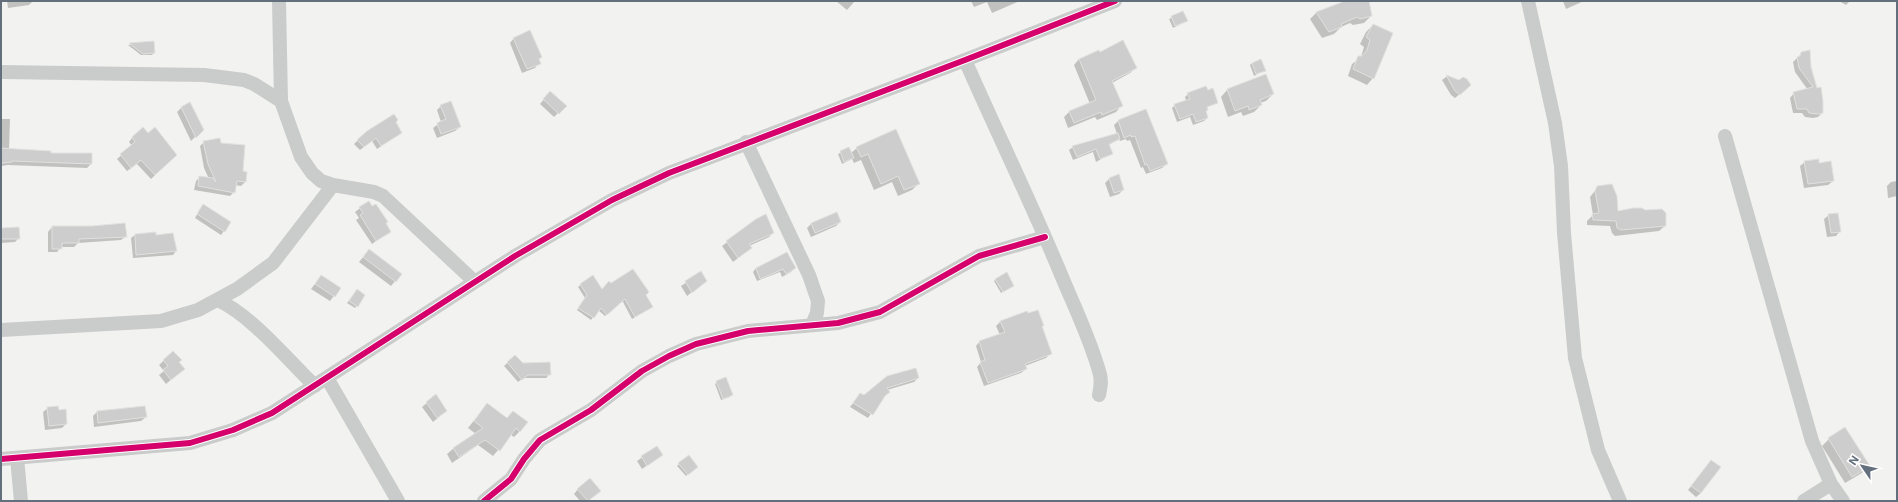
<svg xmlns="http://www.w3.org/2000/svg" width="1898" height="502" viewBox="0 0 1898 502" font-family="Inter,sans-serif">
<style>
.shadow{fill:#0003}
.building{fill:#cdcdcd;stroke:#e1e1e0}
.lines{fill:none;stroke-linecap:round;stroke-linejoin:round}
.minor{stroke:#cacbcb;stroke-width:14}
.cycleway-casing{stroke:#fff;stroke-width:8}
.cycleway{stroke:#d6006c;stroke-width:6}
</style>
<rect width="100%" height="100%" fill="#f2f2f0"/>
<path class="shadow" d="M 7,1 L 33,1 L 29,5 L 8,8 Z
M 836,1 L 855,1 L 847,10 Z
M 971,1 L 1020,1 L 992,13 L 987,2 L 974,7 Z
M 1348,1 L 1367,1 L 1371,10 L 1371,16 L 1364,23 L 1353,25 L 1350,23 L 1341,27 L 1334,34 L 1322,38 L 1310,19 L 1316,13 Z
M 1563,1 L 1584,1 L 1566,9 Z
M 1839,1 L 1850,1 L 1846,5 Z
M 1183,12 L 1187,21 L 1173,28 L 1169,19 Z
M 1373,25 L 1373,78 L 1367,85 L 1348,76 L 1352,64 L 1361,57 L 1364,47 L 1360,44 L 1366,32 Z
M 514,38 L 541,57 L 538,60 L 539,63 L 535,68 L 522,73 L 510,43 Z
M 153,42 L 154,53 L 152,55 L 141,55 L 128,45 Z
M 1802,53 L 1810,67 L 1822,113 L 1818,117 L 1813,118 L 1805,117 L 1802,113 L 1793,113 L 1790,98 L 1794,93 L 1808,90 L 1795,72 L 1793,62 Z
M 1100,54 L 1136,68 L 1130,73 L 1112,83 L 1121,106 L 1116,112 L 1097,120 L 1095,117 L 1068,128 L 1064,117 L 1069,112 L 1090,104 L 1074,65 L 1079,59 Z
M 1252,63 L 1265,70 L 1254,76 L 1250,65 Z
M 1266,75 L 1273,94 L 1266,101 L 1260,103 L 1261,105 L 1254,112 L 1243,116 L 1241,112 L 1228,117 L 1221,97 L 1227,90 Z
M 1446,77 L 1459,81 L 1466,89 L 1455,98 L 1451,95 L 1442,80 Z
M 1188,94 L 1217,102 L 1206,108 L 1205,112 L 1207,118 L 1204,121 L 1193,125 L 1190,117 L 1177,122 L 1172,108 L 1175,105 L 1186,101 L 1185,97 Z
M 546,97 L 565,106 L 554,117 L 540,104 Z
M 441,106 L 460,127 L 455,131 L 437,138 L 433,128 L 441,122 L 437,110 Z
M 181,108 L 202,130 L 191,141 L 177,112 Z
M 1146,110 L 1167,164 L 1162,168 L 1146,174 L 1143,167 L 1141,168 L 1130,140 L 1127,141 L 1126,139 L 1120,141 L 1119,139 L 1109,145 L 1112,153 L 1096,162 L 1093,152 L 1073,160 L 1069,150 L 1073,147 L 1117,134 L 1114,125 L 1118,121 Z
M 1,119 L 10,119 L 9,150 L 50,154 L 91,164 L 87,168 L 8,165 L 1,166 Z
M 395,123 L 401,133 L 377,149 L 372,141 L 360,150 L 354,144 L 358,140 Z
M 896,131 L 918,184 L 912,190 L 898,196 L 892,182 L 874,190 L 861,160 L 854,163 L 852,159 L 842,164 L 838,154 L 849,148 L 851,153 L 857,148 Z
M 147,134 L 176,155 L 151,179 L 137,164 L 127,171 L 117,159 L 132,146 L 129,142 L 132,138 Z
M 204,142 L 242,172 L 245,182 L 241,186 L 235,185 L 234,192 L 230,196 L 194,190 L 196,181 L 200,177 L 209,179 L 204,168 L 200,146 Z
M 1805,162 L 1819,164 L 1833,181 L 1828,185 L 1804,188 L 1800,166 Z
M 1110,178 L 1123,190 L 1119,194 L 1110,197 L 1105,183 Z
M 1897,181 L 1897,196 L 1888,198 L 1887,186 L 1891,182 Z
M 1598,187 L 1617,212 L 1665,226 L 1659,231 L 1615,236 L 1612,233 L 1610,226 L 1587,225 L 1587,221 L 1593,215 L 1590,197 Z
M 368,202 L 390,231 L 372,244 L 356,220 L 359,218 L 355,212 Z
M 200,209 L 224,231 L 221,235 L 195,218 Z
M 837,213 L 840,222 L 836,226 L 811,237 L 807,228 L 811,224 Z
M 1829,215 L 1840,231 L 1836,236 L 1827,237 L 1824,219 Z
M 757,220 L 773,233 L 769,237 L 749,246 L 751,248 L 733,262 L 722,246 Z
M 52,227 L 126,236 L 121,240 L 78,243 L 74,247 L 61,247 L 57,252 L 48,252 L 48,232 Z
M 1,229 L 19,238 L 15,242 L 1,243 Z
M 135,235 L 155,236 L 176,251 L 173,255 L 133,258 L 131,238 Z
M 369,250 L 401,274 L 391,286 L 359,262 Z
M 786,254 L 795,268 L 791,272 L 782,277 L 780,272 L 757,281 L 753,272 L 756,268 Z
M 701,273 L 706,281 L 687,296 L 681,286 Z
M 321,276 L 339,289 L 330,301 L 311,289 Z
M 592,276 L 601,290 L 645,295 L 652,307 L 632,319 L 622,300 L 605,316 L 598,310 L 591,320 L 577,310 L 585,298 L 578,287 Z
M 996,279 L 1011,287 L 1001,293 L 994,281 Z
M 357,290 L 364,295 L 355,308 L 347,303 Z
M 1000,322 L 1051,353 L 1046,358 L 1025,366 L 1026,369 L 1021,373 L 984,386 L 977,367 L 981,362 L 976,346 L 980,341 L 1000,335 L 996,326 Z
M 173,352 L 178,362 L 179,373 L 166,384 L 159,375 L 164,371 L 159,365 Z
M 515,356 L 523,364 L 550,374 L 546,378 L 523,378 L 518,382 L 504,366 Z
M 888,377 L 918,378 L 914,382 L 887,390 L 868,418 L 850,407 L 860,394 L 864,396 Z
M 717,382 L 732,395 L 730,397 L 721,400 L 715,384 Z
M 435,396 L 446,411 L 433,422 L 422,407 Z
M 487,404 L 507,418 L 513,412 L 520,431 L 514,437 L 511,435 L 493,456 L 478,445 L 452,463 L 447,454 L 454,448 L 476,434 L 468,428 Z
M 48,408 L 58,411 L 66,424 L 62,428 L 45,430 L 43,412 Z
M 97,412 L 146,417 L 141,421 L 94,427 L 93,416 Z
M 1829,439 L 1868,466 L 1862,473 L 1845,483 L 1822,446 Z
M 657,447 L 662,455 L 642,469 L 637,461 Z
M 1711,461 L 1701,493 L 1696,497 L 1688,490 Z
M 679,464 L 695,468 L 686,476 L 677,466 Z
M 578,489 L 595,495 L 588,501 L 580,501 L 574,494 Z"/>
<path class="building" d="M 1345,1 L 1369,1 L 1372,16 L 1360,19 L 1357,17 L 1341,24 L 1342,27 L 1329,32 L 1316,12 Z
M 1183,11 L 1188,21 L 1175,26 L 1171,16 Z
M 1373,24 L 1393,33 L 1374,79 L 1353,69 L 1358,56 L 1362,56 L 1367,50 L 1370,40 L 1366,37 Z
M 530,30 L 542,57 L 539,59 L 541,64 L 527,69 L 513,38 Z
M 1123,40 L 1137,68 L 1112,81 L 1123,106 L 1102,115 L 1101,112 L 1074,123 L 1069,111 L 1096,100 L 1079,59 L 1099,50 L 1100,52 Z
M 154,41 L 155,53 L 143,54 L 129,43 Z
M 1810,50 L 1811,67 L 1817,88 L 1821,87 L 1823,101 L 1823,113 L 1818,114 L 1809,113 L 1807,109 L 1797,109 L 1793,92 L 1813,87 L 1799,68 L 1797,57 L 1800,56 L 1801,52 Z
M 1261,59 L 1266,71 L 1256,74 L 1252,63 Z
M 1266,74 L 1274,94 L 1260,100 L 1262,105 L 1249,110 L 1248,106 L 1235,111 L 1227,89 Z
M 1446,75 L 1459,80 L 1463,77 L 1467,79 L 1471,85 L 1460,95 L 1455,91 Z
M 1206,86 L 1208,90 L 1213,88 L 1218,103 L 1207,107 L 1208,110 L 1206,111 L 1208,118 L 1196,122 L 1193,114 L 1180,119 L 1174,104 L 1190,99 L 1187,93 Z
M 550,91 L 567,106 L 559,114 L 543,99 Z
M 451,101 L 461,127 L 441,134 L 437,123 L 446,119 L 440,105 Z
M 190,102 L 204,130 L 196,138 L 181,107 Z
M 1146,109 L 1168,164 L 1150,171 L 1147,164 L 1145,165 L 1135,136 L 1131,137 L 1131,135 L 1124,138 L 1118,120 Z
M 394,114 L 398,120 L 396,122 L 402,133 L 381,146 L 376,138 L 364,147 L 357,140 L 367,131 Z
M 143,127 L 148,133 L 155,127 L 177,155 L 155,175 L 141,160 L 131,168 L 120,154 L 135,142 L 132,137 Z
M 896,129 L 920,184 L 904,190 L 898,176 L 881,184 L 868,154 L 861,157 L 856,147 Z
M 1118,133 L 1120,139 L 1109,144 L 1113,154 L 1100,159 L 1096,149 L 1077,157 L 1072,146 Z
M 220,138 L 221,143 L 245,145 L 243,171 L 247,172 L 246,182 L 237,181 L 235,193 L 198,186 L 199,176 L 213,178 L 216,182 L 208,164 L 203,141 Z
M 849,147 L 854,158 L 844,162 L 840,151 Z
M 1,148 L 51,151 L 51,153 L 92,153 L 92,164 L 12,161 L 12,162 L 1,163 Z
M 1819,159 L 1819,163 L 1831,161 L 1834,181 L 1808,184 L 1804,161 Z
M 1119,174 L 1124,190 L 1114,193 L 1109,178 Z
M 1612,184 L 1617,196 L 1618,211 L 1633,208 L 1642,208 L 1645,210 L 1662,209 L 1666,213 L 1666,226 L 1621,230 L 1617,228 L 1616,221 L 1593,220 L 1592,214 L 1599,213 L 1595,191 L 1597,186 Z
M 369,201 L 372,206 L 376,204 L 388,222 L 386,223 L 391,232 L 376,241 L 360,215 L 363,213 L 359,207 Z
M 203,204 L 231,222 L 225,232 L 197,214 Z
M 837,212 L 841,222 L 815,233 L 811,223 Z
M 1838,213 L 1841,232 L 1831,233 L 1828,214 Z
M 766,214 L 774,233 L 749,244 L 752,248 L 738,258 L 726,241 L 756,219 Z
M 125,223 L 127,237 L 79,239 L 79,243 L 62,243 L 62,249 L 52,249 L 52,226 L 92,226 Z
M 19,227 L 20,239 L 1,239 L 1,228 Z
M 156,232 L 156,235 L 173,233 L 177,251 L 136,255 L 135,234 Z
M 369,249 L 402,274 L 396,282 L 363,257 Z
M 787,252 L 796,268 L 786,274 L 783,269 L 760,279 L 756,268 Z
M 633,269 L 649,292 L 646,295 L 653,307 L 635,317 L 625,299 L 607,315 L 601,308 L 594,318 L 578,308 L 587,295 L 580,284 L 593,275 L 602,289 L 609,281 L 611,283 Z
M 701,271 L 707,281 L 692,293 L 685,281 Z
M 1007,272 L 1014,286 L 1003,292 L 995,279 Z
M 321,275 L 341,288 L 335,297 L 315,284 Z
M 357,289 L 365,295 L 358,307 L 349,301 Z
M 1038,310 L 1044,326 L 1042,326 L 1052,354 L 1025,364 L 1027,369 L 988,383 L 980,362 L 985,360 L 979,341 L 1005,332 L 1000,321 L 1027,311 L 1028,313 Z
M 173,351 L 182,360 L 179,362 L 185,369 L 171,380 L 163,370 L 168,366 L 163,360 Z
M 515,355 L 523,363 L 550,362 L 551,375 L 528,375 L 522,380 L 507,362 Z
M 916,368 L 919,378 L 887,388 L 890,392 L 885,396 L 873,415 L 853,403 L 860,393 L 864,395 L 887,376 Z
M 726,377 L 733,395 L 723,399 L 716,381 Z
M 436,394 L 447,411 L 437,418 L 426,402 Z
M 487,403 L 507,418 L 513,411 L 528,422 L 520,432 L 516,428 L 500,451 L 485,440 L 459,457 L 453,448 L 483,428 L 474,421 Z
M 58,406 L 59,410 L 66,409 L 67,424 L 49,426 L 47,407 Z
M 145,406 L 147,417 L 98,423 L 97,411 Z
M 1845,427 L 1870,466 L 1852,477 L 1828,438 Z
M 657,446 L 663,455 L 647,466 L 641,456 Z
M 689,455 L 698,467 L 688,475 L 678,463 Z
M 1711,460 L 1721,467 L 1701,493 L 1691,486 Z
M 590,478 L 601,491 L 588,501 L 577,489 Z"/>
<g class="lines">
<path class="minor" d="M 279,1 L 281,101 L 301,157 L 312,173 L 321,181 L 333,185 L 374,192 L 383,196 L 475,282
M 1528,1 L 1555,123 L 1561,166 L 1564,233 L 1575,358 L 1598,450 L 1620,501
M 965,60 C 997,133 1032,204 1062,277 C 1075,308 1090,339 1099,371 C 1102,379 1101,386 1099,395
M 1,72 L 204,75 L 244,80 L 254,84 L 281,101
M 1725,136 L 1812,441 L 1831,484 L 1843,501
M 746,142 L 809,275 L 818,301 L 817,313 L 812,325
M 218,300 C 253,317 286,358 315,386
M 1,330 L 161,321 L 198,310 L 237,289 L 273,263 L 333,185
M 327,378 L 398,501
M 17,458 L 21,501
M 1,459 L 190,443 L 233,430 L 272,413 L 515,256 L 612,200 L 669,173 L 965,60 L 1115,1
M 484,501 L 511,479 L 524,459 L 540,440 L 591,410 L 642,371 L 669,356 L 696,344 L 748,331 L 838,323 L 880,312 L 979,256 L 1045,237
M 1804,501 L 1831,484"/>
<g class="cycleway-casing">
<path id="cycleway" d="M 1,459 L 190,443 L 233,430 L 272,413 L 515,256 L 612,200 L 669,173 L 965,60 L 1115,1
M 484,501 L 511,479 L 524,459 L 540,440 L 591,410 L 642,371 L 669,356 L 696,344 L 748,331 L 838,323 L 880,312 L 979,256 L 1045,237"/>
</g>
<use href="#cycleway" class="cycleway"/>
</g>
<rect width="1898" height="502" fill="none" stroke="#646f7e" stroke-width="4"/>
<g transform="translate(1862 466) rotate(304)" stroke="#ffffff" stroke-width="3" paint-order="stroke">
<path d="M0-3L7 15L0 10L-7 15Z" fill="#646f7e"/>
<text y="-6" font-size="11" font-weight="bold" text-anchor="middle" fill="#646f7e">N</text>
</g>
</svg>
